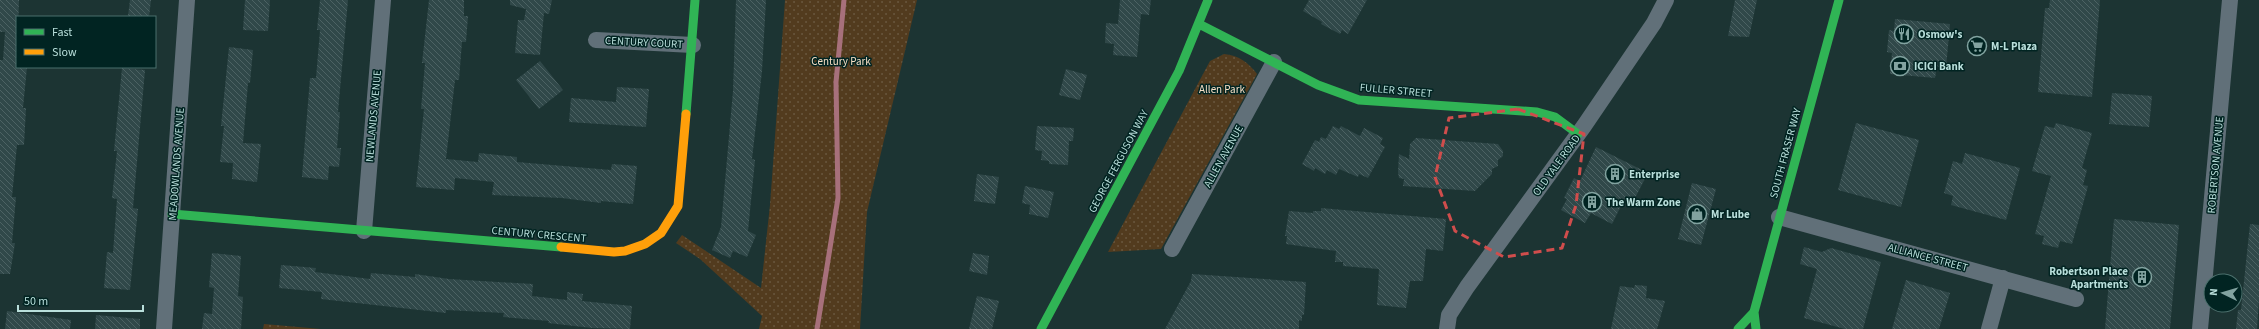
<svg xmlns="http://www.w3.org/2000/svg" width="2259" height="329" viewBox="0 0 2259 329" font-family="'Source Sans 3',sans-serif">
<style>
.park{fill:url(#park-dots)}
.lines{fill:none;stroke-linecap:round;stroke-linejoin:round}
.stream{stroke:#a7707b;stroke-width:5}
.building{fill:url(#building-back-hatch)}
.street{stroke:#617079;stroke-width:16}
.fast{stroke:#30b455;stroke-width:9}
.slow{stroke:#ff9f0a;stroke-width:9}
.marked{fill:none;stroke:#d04d4c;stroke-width:3;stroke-dasharray:8 5;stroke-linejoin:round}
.labels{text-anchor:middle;stroke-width:3;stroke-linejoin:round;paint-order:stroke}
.poi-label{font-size:11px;font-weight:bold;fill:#b9dfdb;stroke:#012422;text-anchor:start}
.street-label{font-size:11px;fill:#b9dfdb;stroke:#012422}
.park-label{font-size:11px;fill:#f8dfc5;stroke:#012422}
</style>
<defs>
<pattern id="park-dots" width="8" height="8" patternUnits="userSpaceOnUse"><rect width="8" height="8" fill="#523b1e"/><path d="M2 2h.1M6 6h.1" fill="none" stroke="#69573e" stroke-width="1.8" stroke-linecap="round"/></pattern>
<pattern id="building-back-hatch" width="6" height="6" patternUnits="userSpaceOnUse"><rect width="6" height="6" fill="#304849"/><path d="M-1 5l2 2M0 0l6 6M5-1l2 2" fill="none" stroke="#4c6263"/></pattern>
</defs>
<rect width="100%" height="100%" fill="#1c3433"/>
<path class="park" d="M 785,0 L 917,0 L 867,212 L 860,329 L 759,329 L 762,316 L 700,259 L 676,243 L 682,235 L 761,288 L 770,205 Z
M 1224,54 C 1238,55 1249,63 1257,74 L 1161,249 L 1108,252 L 1210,61 Z
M 264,324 L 321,329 L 263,329 Z"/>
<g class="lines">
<path class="stream" d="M 817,329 L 838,198 L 836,82 L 844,0"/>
</g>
<path class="building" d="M 0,0 L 19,0 L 17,67 L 27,67 L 23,108 L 26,108 L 24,145 L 17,145 L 12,197 L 16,197 L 12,243 L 15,243 L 10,274 L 0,274 L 0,60 L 3,60 L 5,32 L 0,32 Z
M 130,0 L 151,0 L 149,17 L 128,16 Z
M 245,0 L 270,0 L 268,31 L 243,30 Z
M 320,0 L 348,0 L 338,112 L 340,112 L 337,148 L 341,148 L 339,167 L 329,166 L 328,180 L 302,177 L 310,78 L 316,78 L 320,30 L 317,30 Z
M 429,0 L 464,0 L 464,16 L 468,16 L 466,42 L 462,42 L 459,80 L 455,80 L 446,159 L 478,162 L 479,153 L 517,157 L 517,162 L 611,170 L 612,164 L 637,166 L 633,204 L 601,201 L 601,203 L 562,198 L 492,195 L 494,182 L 455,178 L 454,190 L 416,187 L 424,109 L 421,109 L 425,63 L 422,63 Z
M 510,0 L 552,0 L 549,14 L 544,13 L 540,55 L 515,53 L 518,20 L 524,20 L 526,9 L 510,5 Z
M 736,0 L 766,0 L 762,71 L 756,124 L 752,159 L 755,160 L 748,231 L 756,235 L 747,257 L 733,251 L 730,258 L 712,250 L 721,227 L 733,91 Z
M 1120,0 L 1151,0 L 1149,15 L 1141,14 L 1137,57 L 1113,55 L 1114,44 L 1105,43 L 1106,23 L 1118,24 Z
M 1309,0 L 1367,0 L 1348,34 L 1342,30 L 1340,34 L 1321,24 L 1322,22 L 1303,11 Z
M 1735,0 L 1757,0 L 1749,37 L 1728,36 Z
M 2050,0 L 2100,0 L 2092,97 L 2038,92 L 2045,8 L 2049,8 Z
M 1895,19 L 1950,24 L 1946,68 L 1937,67 L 1935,78 L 1890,74 L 1892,53 L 1887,52 L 1889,30 L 1894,31 Z
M 229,47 L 253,50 L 250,83 L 248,83 L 243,143 L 261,144 L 257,182 L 232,179 L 233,163 L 220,162 L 224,126 L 221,126 Z
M 540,61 L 563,90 L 539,109 L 516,80 Z
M 122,68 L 145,70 L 133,208 L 138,209 L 130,290 L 104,288 L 107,252 L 113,253 L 117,199 L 112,198 L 117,151 L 114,151 Z
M 1066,69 L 1087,75 L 1080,100 L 1059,95 Z
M 617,87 L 649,89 L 646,127 L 569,122 L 571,98 L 616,102 Z
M 2112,93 L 2152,96 L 2149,127 L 2109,124 Z
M 1856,123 L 1919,140 L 1901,207 L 1838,190 Z
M 2056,123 L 2092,133 L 2082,168 L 2087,170 L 2083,185 L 2088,186 L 2072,244 L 2060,241 L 2058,248 L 2042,244 L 2044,236 L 2035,234 L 2051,176 L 2032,171 L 2045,126 L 2054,128 Z
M 1037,126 L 1074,128 L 1073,141 L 1069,141 L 1068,165 L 1049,164 L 1049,161 L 1041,160 L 1042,151 L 1035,150 Z
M 1333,126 L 1339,129 L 1341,126 L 1360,136 L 1364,128 L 1383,138 L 1380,144 L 1385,147 L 1368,178 L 1359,174 L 1358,177 L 1339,169 L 1336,175 L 1327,170 L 1325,174 L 1315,168 L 1314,171 L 1302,164 L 1315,140 L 1319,142 L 1321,137 L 1326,139 Z
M 1416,138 L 1498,144 L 1503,151 L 1503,156 L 1498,160 L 1498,166 L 1492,169 L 1492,174 L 1475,191 L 1403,186 L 1404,179 L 1399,178 L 1398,172 L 1399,154 L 1409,159 L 1410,144 Z
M 1596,147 L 1648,173 L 1634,200 L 1626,196 L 1612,224 L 1591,213 L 1585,223 L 1561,210 L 1567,199 L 1564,198 L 1574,178 L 1580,181 Z
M 1965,153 L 2020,168 L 2006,220 L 1951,205 L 1953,196 L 1944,193 L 1953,161 L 1962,164 Z
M 977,174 L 999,177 L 995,204 L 974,201 Z
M 1692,183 L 1716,189 L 1701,245 L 1678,239 Z
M 1025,186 L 1054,192 L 1048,218 L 1029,214 L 1030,205 L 1022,203 Z
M 1321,208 L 1446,219 L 1443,251 L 1426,249 L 1423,281 L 1410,281 L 1406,308 L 1377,305 L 1379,269 L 1343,266 L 1343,262 L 1335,262 L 1336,251 L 1286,244 L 1287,236 L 1285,236 L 1289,211 L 1313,213 L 1313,211 L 1321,211 Z
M 2114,219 L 2179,225 L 2170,329 L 2105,329 Z
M 2250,224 L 2259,225 L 2259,299 L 2257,329 L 2236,329 L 2238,310 L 2241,310 Z
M 1804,247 L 1822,252 L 1831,248 L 1881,262 L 1863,329 L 1845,329 L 1804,318 L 1817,269 L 1800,264 Z
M 212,253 L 241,256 L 238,296 L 243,297 L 241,329 L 202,329 L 204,313 L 212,314 L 214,288 L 209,287 Z
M 973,253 L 989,256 L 987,275 L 969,271 Z
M 281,265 L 316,268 L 315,272 L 370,279 L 371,273 L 415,277 L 415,274 L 449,279 L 533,284 L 532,296 L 567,300 L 567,292 L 583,294 L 582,301 L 632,306 L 630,329 L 592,328 L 548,323 L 549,321 L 503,317 L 504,313 L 446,310 L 446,313 L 321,299 L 322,292 L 279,288 Z
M 1192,274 L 1306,282 L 1304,315 L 1302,315 L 1302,321 L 1299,320 L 1299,329 L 1165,329 L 1191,281 Z
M 1906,280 L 1950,293 L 1939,329 L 1892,329 Z
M 1635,285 L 1647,286 L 1646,298 L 1665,301 L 1657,329 L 1611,329 L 1620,286 L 1634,288 Z
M 977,296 L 999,301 L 992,329 L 969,329 Z
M 7,311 L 71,320 L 70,329 L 5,329 Z
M 96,315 L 140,319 L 140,329 L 95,329 Z"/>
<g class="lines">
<path class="street" d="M 596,40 L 693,45
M 1779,217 L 2076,299
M 364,231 L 383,0
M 1172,249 L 1274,62
M 164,329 L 187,0
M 1447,329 L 1449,315 L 1467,287 L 1584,126 L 1654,23 L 1666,0
M 1989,329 L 2003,278
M 2200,329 L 2230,0"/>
<path class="fast" d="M 1199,24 L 1318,85 L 1359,100 L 1537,112 L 1555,117 L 1578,134
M 686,114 L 695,0
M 172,214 L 561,247
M 1041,329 L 1179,71 L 1208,0
M 1738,329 L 1754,312
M 1756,329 L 1754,312 L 1839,0"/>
<path class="slow" d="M 561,247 L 614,252 L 625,251 L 645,244 L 661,233 L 678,206 L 686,114"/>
</g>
<path class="marked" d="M 1518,109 L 1584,134 L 1576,205 L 1562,248 L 1504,257 L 1455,231 L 1435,177 L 1449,118 Z"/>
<defs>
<g id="restaurant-ring" transform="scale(1)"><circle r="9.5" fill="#012422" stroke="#82a3a0" stroke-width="1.5"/><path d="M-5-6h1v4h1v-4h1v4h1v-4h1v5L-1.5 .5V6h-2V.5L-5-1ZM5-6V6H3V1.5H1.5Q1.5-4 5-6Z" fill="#82a3a0"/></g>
<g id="supermarket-ring" transform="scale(1)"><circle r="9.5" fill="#012422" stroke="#82a3a0" stroke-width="1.5"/><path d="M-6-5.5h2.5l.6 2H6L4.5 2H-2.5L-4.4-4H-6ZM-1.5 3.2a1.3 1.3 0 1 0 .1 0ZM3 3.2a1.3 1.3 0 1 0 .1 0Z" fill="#82a3a0"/></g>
<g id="bank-ring" transform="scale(1)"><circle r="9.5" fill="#012422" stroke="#82a3a0" stroke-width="1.5"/><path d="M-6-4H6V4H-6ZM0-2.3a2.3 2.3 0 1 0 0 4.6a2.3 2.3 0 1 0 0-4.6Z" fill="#82a3a0"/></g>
<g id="building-ring" transform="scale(1)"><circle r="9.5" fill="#012422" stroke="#82a3a0" stroke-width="1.5"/><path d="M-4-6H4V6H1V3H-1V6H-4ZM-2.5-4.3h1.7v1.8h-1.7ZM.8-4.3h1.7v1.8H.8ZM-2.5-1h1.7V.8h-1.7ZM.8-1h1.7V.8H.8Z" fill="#82a3a0"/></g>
<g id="shop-ring" transform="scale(1)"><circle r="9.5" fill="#012422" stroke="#82a3a0" stroke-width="1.5"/><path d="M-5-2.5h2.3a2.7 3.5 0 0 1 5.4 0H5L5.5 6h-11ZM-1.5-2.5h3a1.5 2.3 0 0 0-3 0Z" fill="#82a3a0"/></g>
</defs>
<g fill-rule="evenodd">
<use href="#restaurant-ring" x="1904" y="34"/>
<use href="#supermarket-ring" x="1977" y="46"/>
<use href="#bank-ring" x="1900" y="66"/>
<use href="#building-ring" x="1615" y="174"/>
<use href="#building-ring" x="1592" y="202"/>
<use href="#shop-ring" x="1697" y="214"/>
<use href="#building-ring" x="2142" y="277"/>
</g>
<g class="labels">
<g class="poi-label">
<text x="1918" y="38">Osmow's</text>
<text x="1991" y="50">M-L Plaza</text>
<text x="1914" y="70">ICICI Bank</text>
<text x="1629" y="178">Enterprise</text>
<text x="1606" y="206">The Warm Zone</text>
<text x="1711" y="218">Mr Lube</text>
<text x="2128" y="275" text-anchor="end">Robertson Place<tspan x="2128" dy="13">Apartments</tspan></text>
</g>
<g class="street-label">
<text transform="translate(644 42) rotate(3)" y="4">CENTURY COURT</text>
<text transform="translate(1396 90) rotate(5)" y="4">FULLER STREET</text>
<text transform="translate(373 116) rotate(-85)" y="4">NEWLANDS AVENUE</text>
<text transform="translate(1785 153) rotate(-75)" y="4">SOUTH FRASER WAY</text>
<text transform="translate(1223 156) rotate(-61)" y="4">ALLEN AVENUE</text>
<text transform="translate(1118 161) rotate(-62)" y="4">GEORGE FERGUSON WAY</text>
<text transform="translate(176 164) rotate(-86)" y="4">MEADOWLANDS AVENUE</text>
<text transform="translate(1556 165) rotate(-54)" y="4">OLD YALE ROAD</text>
<text transform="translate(2215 165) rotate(-85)" y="4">ROBERTSON AVENUE</text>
<text transform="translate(539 234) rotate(5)" y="4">CENTURY CRESCENT</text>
<text transform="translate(1928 257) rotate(15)" y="4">ALLIANCE STREET</text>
</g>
<g class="park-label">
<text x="841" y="65">Century Park</text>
<text x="1222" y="93">Allen Park</text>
</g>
</g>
<rect x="16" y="16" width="140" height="52" fill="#012422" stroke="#4b6f6c"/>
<rect x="24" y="29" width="20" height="6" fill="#30b455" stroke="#4b6f6c"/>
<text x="52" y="36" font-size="12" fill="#b9dfdb">Fast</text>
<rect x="24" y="49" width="20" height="6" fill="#ff9f0a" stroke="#4b6f6c"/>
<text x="52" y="56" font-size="12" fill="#b9dfdb">Slow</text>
<g transform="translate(2223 293) rotate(275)"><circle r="19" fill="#012422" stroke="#4b6f6c"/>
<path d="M0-3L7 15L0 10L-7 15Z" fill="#82a3a0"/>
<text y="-6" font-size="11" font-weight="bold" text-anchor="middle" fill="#b9dfdb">N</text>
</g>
<path d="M18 305v6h125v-6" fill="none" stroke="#b9dfdb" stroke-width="2"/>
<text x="24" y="305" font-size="12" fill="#b9dfdb" stroke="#012422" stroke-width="3" paint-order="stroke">50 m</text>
</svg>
